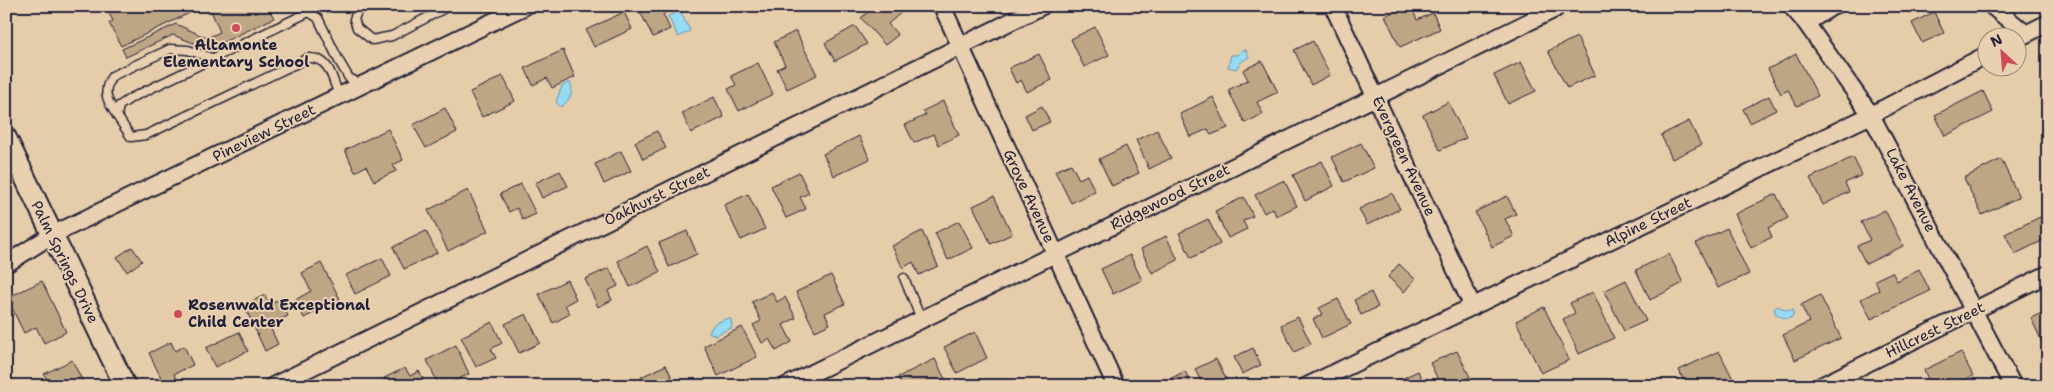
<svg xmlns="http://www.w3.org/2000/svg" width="2054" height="392" viewBox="0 0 2054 392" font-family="'Shantell Sans',sans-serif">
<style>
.water{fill:#94dbf6;stroke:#6691ab}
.building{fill:#bea584;stroke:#22223b}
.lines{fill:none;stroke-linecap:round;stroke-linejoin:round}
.service-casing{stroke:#22223b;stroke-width:11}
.minor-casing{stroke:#22223b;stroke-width:20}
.tertiary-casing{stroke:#22223b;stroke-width:24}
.service{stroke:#e8d0b0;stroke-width:8}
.minor{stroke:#e8d0b0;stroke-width:16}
.tertiary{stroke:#e8d0b0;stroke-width:20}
.poi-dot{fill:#d1495b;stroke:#e8d0b0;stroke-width:2}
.labels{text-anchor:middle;stroke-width:4;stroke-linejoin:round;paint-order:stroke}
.poi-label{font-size:15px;font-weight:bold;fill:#22223b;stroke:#e8d0b0}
.street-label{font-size:15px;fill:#22223b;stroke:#e8d0b0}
</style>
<rect width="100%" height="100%" fill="#e6cdaa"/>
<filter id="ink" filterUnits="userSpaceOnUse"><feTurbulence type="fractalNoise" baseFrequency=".02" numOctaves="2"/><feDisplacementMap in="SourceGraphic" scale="10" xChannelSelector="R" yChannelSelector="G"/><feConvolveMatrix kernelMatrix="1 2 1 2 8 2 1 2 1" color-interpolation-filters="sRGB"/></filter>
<g filter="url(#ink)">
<path class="water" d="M 680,11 L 690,31 L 678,37 L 668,16 Z
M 1243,50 L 1246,50 L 1249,57 L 1241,62 L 1236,69 L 1228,67 L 1231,55 L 1236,55 Z
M 570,82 C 575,93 569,100 561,107 L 556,102 L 562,86 Z
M 1778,306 L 1785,310 L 1793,310 L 1793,317 L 1786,319 L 1776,314 L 1774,309 Z
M 725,319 L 731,319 L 732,328 L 721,332 L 716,336 L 709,332 L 714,324 Z"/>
<path class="building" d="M 105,6 L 204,6 L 121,46 L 109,23 L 113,21 Z
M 209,6 L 267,6 L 274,18 L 209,49 L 173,35 L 126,57 L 122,49 L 176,24 L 207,38 L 220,32 Z
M 637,6 L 678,6 L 663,14 L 670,29 L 653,37 Z
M 875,6 L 903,6 L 905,9 L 888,24 L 898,35 L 885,45 L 861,18 Z
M 1405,6 L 1411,6 L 1417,20 L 1433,13 L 1440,29 L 1400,47 L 1385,16 Z
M 624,12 L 632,29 L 594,47 L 586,30 Z
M 1934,12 L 1944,33 L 1922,43 L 1912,23 Z
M 855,26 L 867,44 L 835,61 L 825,43 Z
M 1095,27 L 1109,55 L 1084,67 L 1071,39 Z
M 796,31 L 817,75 L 787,89 L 777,69 L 785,65 L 774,42 Z
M 1577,37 L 1595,75 L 1567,88 L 1548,51 Z
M 1313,41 L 1330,75 L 1311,85 L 1294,50 Z
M 563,50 L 575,77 L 552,88 L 547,78 L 533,85 L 525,68 Z
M 1039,54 L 1052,80 L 1027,92 L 1021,80 L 1016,83 L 1009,68 Z
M 1796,54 L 1818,96 L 1797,106 L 1788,90 L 1781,94 L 1768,69 Z
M 1262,61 L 1278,92 L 1257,102 L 1263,114 L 1245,123 L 1228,90 L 1248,80 L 1243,70 Z
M 1521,62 L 1536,91 L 1508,104 L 1494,75 Z
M 758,63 L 773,94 L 739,111 L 728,89 L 736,85 L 731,76 Z
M 503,76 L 515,101 L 482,117 L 470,92 Z
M 1983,91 L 1993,112 L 1945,136 L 1935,115 Z
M 1769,96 L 1776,110 L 1750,123 L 1743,109 Z
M 714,97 L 724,117 L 691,133 L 682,113 Z
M 1213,97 L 1228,128 L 1211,135 L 1208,129 L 1190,137 L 1180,114 Z
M 943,101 L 959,135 L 939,145 L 934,134 L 914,143 L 905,125 L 926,115 L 923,111 Z
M 1448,102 L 1466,138 L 1440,150 L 1423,115 Z
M 1042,106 L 1050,122 L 1032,130 L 1025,115 Z
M 445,108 L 457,132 L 426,148 L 413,125 Z
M 1689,121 L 1701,145 L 1672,159 L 1661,135 Z
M 388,129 L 403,160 L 393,165 L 396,171 L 374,181 L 366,166 L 355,172 L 345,150 Z
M 1157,130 L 1171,158 L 1149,169 L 1136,140 Z
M 657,131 L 666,148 L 643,159 L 635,142 Z
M 859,136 L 870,159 L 834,176 L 823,154 Z
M 1361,143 L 1374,168 L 1344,182 L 1332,157 Z
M 1126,146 L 1139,173 L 1112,186 L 1099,159 Z
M 621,151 L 631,171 L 604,184 L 595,164 Z
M 1853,157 L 1862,175 L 1845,183 L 1849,192 L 1823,205 L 1810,178 Z
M 2001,159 L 2019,197 L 1982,215 L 1964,178 Z
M 1322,161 L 1334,186 L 1305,201 L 1293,175 Z
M 1071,164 L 1079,179 L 1087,175 L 1095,191 L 1071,203 L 1055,171 Z
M 560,171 L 568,186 L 542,198 L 535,183 Z
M 799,172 L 809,193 L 800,197 L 806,209 L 786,218 L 771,186 Z
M 1284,180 L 1297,206 L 1276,216 L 1273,208 L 1264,213 L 1255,195 Z
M 521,184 L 536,214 L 523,220 L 517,208 L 509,212 L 500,194 Z
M 468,190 L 488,231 L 448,251 L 428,210 Z
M 1392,193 L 1400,209 L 1367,225 L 1359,209 Z
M 748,194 L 765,229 L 741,240 L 724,205 Z
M 1776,194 L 1788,218 L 1768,228 L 1772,237 L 1751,248 L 1735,214 Z
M 994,196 L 1012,234 L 991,244 L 973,206 Z
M 1507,196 L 1516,214 L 1505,219 L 1514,236 L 1492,247 L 1475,212 Z
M 1244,197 L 1253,216 L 1243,221 L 1247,229 L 1228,238 L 1215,211 Z
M 1885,210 L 1903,246 L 1866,264 L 1857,246 L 1870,240 L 1861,222 Z
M 2040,217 L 2048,233 L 2048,238 L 2015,254 L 2005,234 Z
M 1208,219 L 1220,244 L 1191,258 L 1179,233 Z
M 959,221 L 973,248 L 948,260 L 935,233 Z
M 1727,228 L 1749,274 L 1718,288 L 1696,243 Z
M 426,231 L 437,253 L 404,269 L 393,247 Z
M 687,231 L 697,254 L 669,267 L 659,243 Z
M 922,231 L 938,266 L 919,275 L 913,262 L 903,268 L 892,246 Z
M 1166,236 L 1178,260 L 1152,273 L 1141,249 Z
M 647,246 L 660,272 L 630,287 L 618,261 Z
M 132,247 L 142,261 L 127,272 L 117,257 Z
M 1669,254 L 1683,283 L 1650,300 L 1636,270 Z
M 1130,255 L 1142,280 L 1113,294 L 1101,269 Z
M 382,258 L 391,276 L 355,294 L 346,275 Z
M 321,263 L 340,299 L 304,318 L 295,300 L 311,291 L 302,273 Z
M 1399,264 L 1415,279 L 1404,292 L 1388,277 Z
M 609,268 L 618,286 L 608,291 L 612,300 L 598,307 L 585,279 Z
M 1919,269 L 1930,291 L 1871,319 L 1861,299 L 1879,290 L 1875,280 L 1892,272 L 1897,281 Z
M 831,275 L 845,304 L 825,313 L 830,324 L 815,331 L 796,292 Z
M 567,280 L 576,299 L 565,305 L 570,314 L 553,323 L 539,294 Z
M 1626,280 L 1646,321 L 1624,331 L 1604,291 Z
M 42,281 L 66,332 L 44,343 L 36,327 L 24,333 L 7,298 Z
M 772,292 L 777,302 L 785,297 L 796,318 L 783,325 L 792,342 L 776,351 L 769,339 L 762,343 L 753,325 L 761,321 L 752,302 Z
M 1371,292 L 1378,307 L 1361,315 L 1354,300 Z
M 1593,292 L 1614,338 L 1579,354 L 1563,319 L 1575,313 L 1570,303 Z
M 265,295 L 269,304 L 281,299 L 288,316 L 269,325 L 278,344 L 265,351 L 244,305 Z
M 1820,295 L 1841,338 L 1795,360 L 1783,335 L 1809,322 L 1801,305 Z
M 1338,299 L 1351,324 L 1322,338 L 1313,319 L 1323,314 L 1319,308 Z
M 1544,307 L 1569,360 L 1541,373 L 1516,321 Z
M 2048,310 L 2048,342 L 2043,344 L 2031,318 Z
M 526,314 L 540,343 L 519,353 L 505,324 Z
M 1298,317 L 1311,344 L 1294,352 L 1281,325 Z
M 492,322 L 502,343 L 491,349 L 496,358 L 476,367 L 461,337 Z
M 742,327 L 757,357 L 718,376 L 704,346 Z
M 239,332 L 248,351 L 215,367 L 206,348 Z
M 975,332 L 987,358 L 957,373 L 944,347 Z
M 171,342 L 175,351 L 184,346 L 193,365 L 174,374 L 178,383 L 172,386 L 165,386 L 149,353 Z
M 456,345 L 469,374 L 444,386 L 439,386 L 427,360 Z
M 1253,348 L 1261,365 L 1242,374 L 1234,357 Z
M 1457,351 L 1470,377 L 1453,386 L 1441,386 L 1430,363 Z
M 1719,351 L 1733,379 L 1720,386 L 1686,386 L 1679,370 Z
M 1961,352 L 1973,376 L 1963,380 L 1966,386 L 1931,386 L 1924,370 Z
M 935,359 L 947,383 L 940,386 L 902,386 L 898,377 Z
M 1216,359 L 1228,383 L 1223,386 L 1203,386 L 1195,369 Z
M 72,360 L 85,386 L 50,386 L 44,374 Z
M 666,365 L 675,384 L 671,386 L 645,386 L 641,377 Z
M 405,368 L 410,376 L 419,371 L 426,386 L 388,386 L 384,378 Z
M 1185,371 L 1192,386 L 1168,386 L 1166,381 Z
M 1418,371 L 1425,386 L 1397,386 L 1395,382 Z"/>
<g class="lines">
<g class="service-casing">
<path id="service" d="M 363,6 L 358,10 L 354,19 L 357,28 L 372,40 L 392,36 L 449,6
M 339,96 C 332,78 330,57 308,58 L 146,135 L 131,137 L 117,116 L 119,106 L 131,98 L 309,12 L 318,18 L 339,61 L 349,78 L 361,84
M 118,117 C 108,103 101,92 112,76 L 170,49 L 188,50 L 212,58
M 904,278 L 921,319"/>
</g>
<g class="minor-casing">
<path id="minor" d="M 942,6 L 1116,386
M 1333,6 L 1473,307
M 1791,6 L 1806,23 L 1871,115 L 2013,386
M 1992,6 L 2026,34
M 1806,23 L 1833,6
M 2016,39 L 2048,23
M 6,264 L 52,235 L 525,6
M 273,386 L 1042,6
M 786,386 L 1555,9
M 1307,386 L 1871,115 L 1986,55
M 1821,386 L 2048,274"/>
</g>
<g class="tertiary-casing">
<path id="tertiary" d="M 6,138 L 125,386"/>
</g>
<use href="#service" class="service"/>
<use href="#minor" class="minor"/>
<use href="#tertiary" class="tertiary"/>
</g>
</g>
<g class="poi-dot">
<circle cx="236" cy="28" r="5"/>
<circle cx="178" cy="314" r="5"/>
</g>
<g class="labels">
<g class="poi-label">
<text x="236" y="50">Altamonte<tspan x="236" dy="17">Elementary School</tspan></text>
<text x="188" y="310" text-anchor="start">Rosenwald Exceptional<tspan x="188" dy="17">Child Center</tspan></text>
</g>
<g class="street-label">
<text transform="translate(264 133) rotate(-26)" y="5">Pineview Street</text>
<text transform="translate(1404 156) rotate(65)" y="5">Evergreen Avenue</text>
<text transform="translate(1911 190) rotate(63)" y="5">Lake Avenue</text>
<text transform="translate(657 196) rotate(-26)" y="5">Oakhurst Street</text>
<text transform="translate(1029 196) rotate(65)" y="5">Grove Avenue</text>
<text transform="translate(1170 197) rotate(-26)" y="5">Ridgewood Street</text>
<text transform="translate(1648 222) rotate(-26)" y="5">Alpine Street</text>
<text transform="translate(65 262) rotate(64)" y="5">Palm Springs Drive</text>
<text transform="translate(1935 330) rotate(-26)" y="5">Hillcrest Street</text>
</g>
</g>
<rect width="2054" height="392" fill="none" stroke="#e8d0b0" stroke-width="25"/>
<rect x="12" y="12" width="2029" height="367" fill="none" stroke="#22223b" stroke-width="2" filter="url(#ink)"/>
<g transform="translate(2002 52) rotate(334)"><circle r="24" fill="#e8d0b0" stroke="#998a81"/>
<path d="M0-4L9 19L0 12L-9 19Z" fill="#d1495b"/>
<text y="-8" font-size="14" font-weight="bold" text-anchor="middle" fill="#22223b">N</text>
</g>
</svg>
